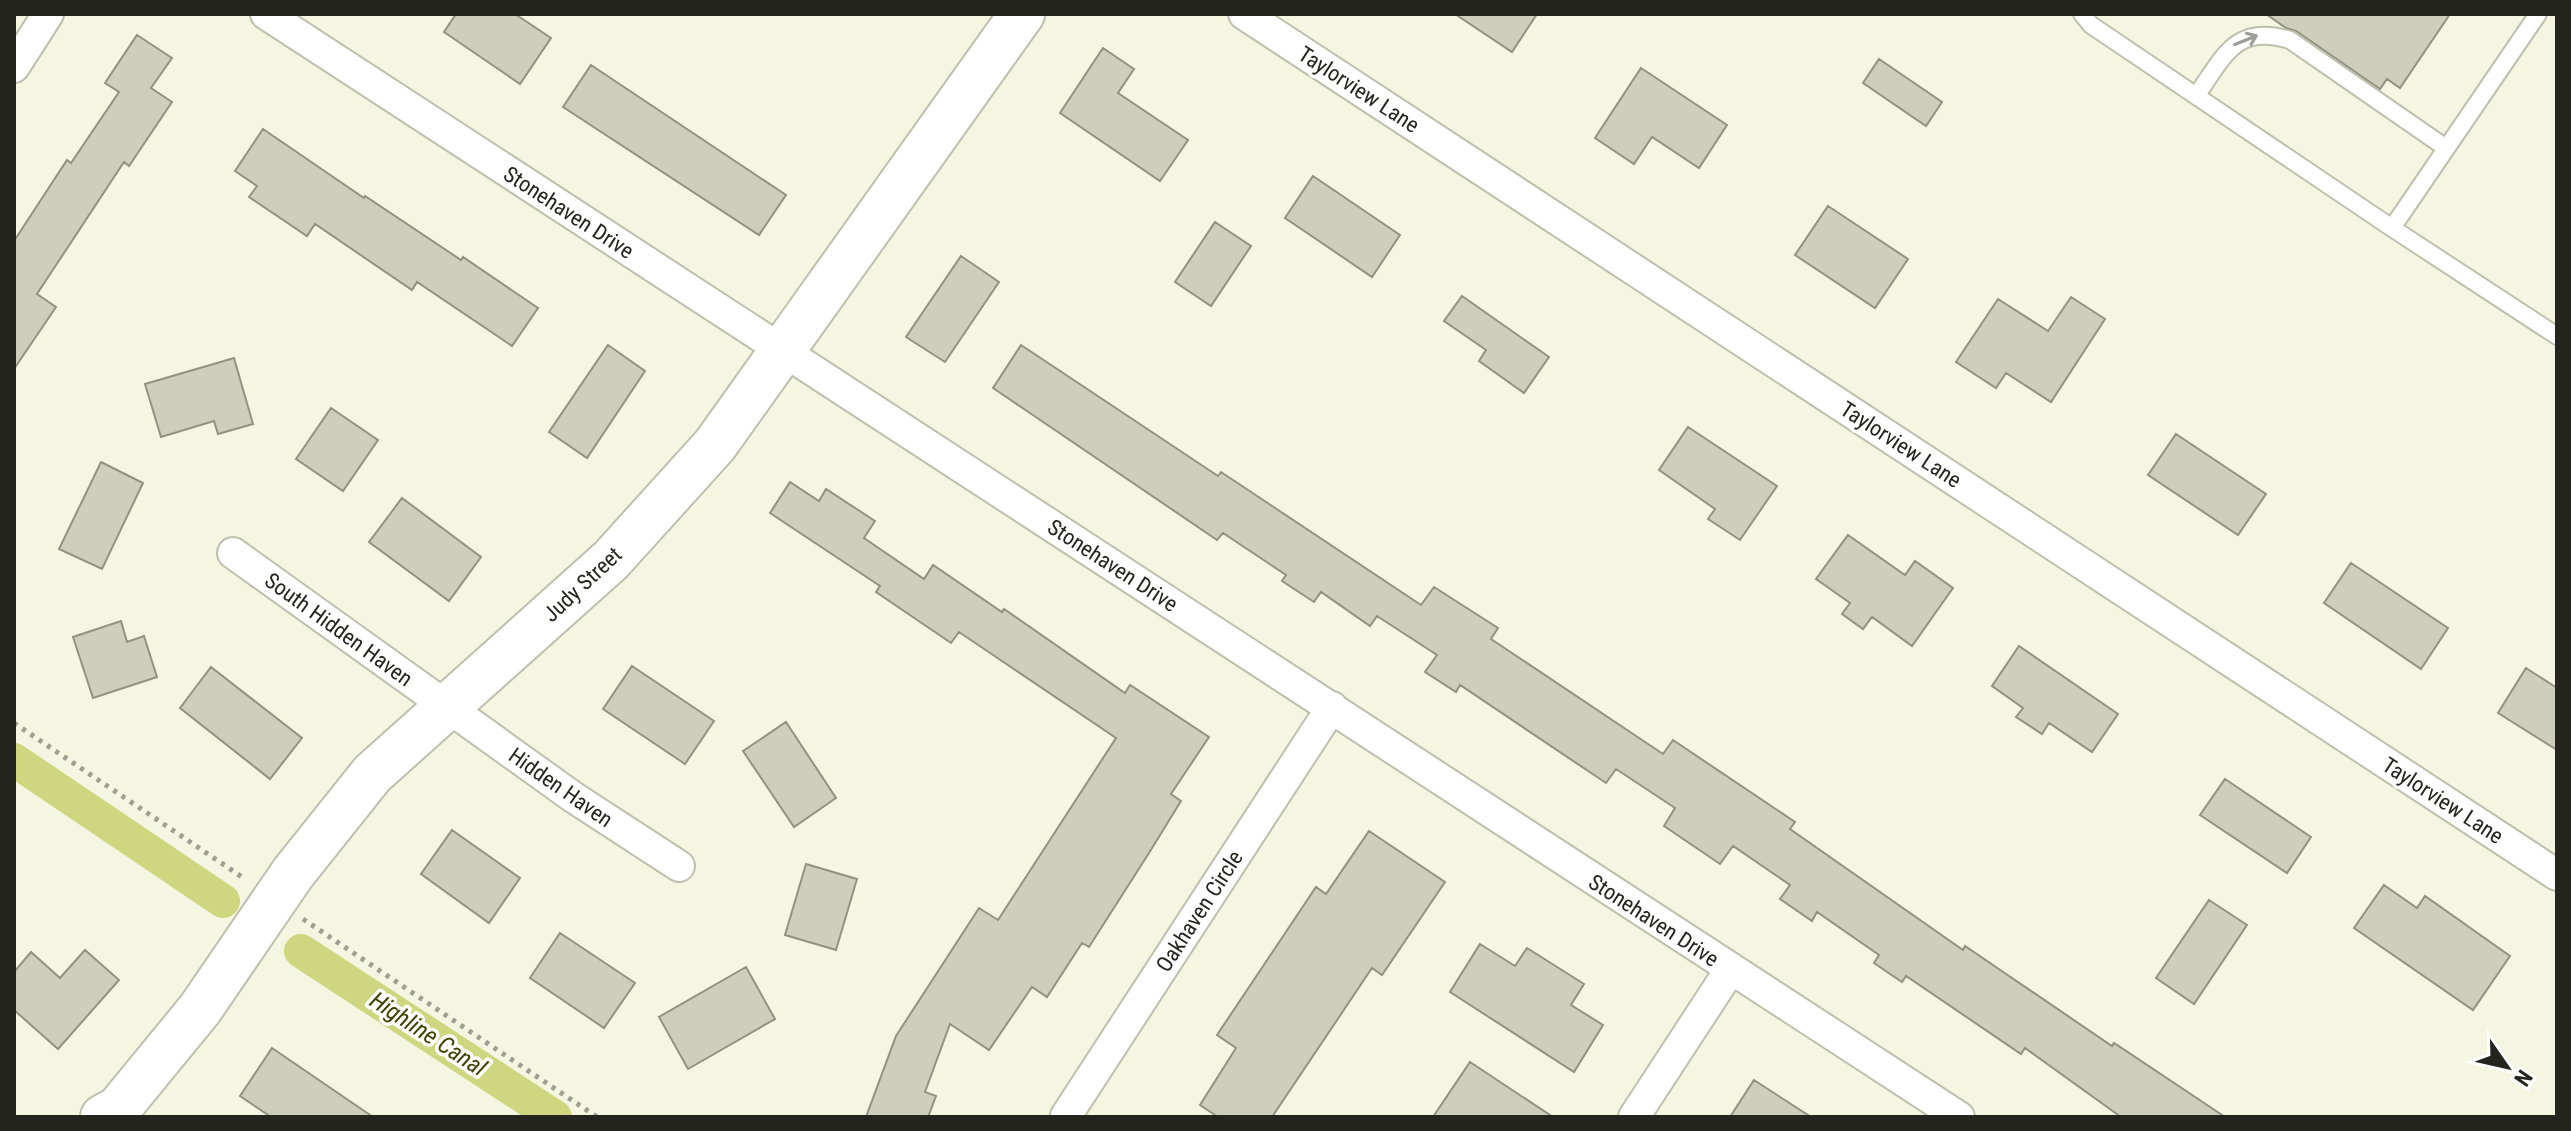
<svg xmlns="http://www.w3.org/2000/svg" width="2571" height="1131" viewBox="0 0 2571 1131" font-family="'Roboto Condensed',sans-serif">
<style>
.lines{fill:none;stroke-linecap:round;stroke-linejoin:round}
.canal{stroke:#cfd680;stroke-width:34}
.building{fill:#cdcfbc;stroke:#909380;stroke-width:2}
.lane-casing{stroke:#bec0ad;stroke-width:20}
.street-casing{stroke:#bec0ad;stroke-width:34}
.secondary-casing{stroke:#bec0ad;stroke-width:48}
.path{stroke:#9d9f90;stroke-width:5;stroke-dasharray:4 6;stroke-linecap:butt}
.lane{stroke:#fff;stroke-width:16}
.street{stroke:#fff;stroke-width:30}
.secondary{stroke:#fff;stroke-width:44}
.oneway{stroke:#9c9d9a}
.labels{text-anchor:middle;stroke-width:7;stroke-linejoin:round;paint-order:stroke}
.street-label{font-size:22px;fill:#24251e;stroke:#fff}
.water-label{font-size:24px;font-style:italic;fill:#404300;stroke:#fff}
</style>
<rect width="100%" height="100%" fill="#f4f6e2"/>
<g class="lines">
<path class="canal" d="M 14,760 L 223,901
M 301,951 L 555,1117"/>
</g>
<path class="building" d="M 456,14 L 515,14 L 551,38 L 520,84 L 444,32 Z
M 1455,14 L 1537,14 L 1512,52 Z
M 2266,14 L 2450,14 L 2400,88 L 2387,79 L 2380,89 L 2296,31 L 2286,28 Z
M 137,35 L 172,58 L 151,88 L 172,102 L 129,166 L 124,162 L 37,294 L 56,307 L 14,369 L 14,241 L 67,160 L 71,163 L 119,92 L 105,83 Z
M 1103,48 L 1134,69 L 1118,93 L 1188,140 L 1160,181 L 1060,113 Z
M 1879,59 L 1942,102 L 1926,126 L 1863,83 Z
M 591,65 L 786,195 L 759,235 L 563,107 Z
M 1641,68 L 1727,125 L 1699,168 L 1652,137 L 1634,164 L 1595,138 Z
M 263,129 L 364,198 L 365,196 L 461,260 L 463,257 L 538,308 L 512,346 L 417,282 L 412,290 L 315,224 L 307,236 L 249,197 L 257,186 L 235,171 Z
M 1313,176 L 1400,235 L 1372,277 L 1285,218 Z
M 1828,206 L 1908,259 L 1875,308 L 1795,255 Z
M 1215,222 L 1251,246 L 1211,306 L 1175,282 Z
M 961,256 L 999,282 L 945,362 L 906,337 Z
M 1462,296 L 1549,357 L 1524,393 L 1479,361 L 1486,350 L 1444,321 Z
M 2071,297 L 2105,319 L 2051,402 L 2006,373 L 1996,388 L 1956,362 L 1998,299 L 2048,331 Z
M 608,345 L 645,371 L 587,458 L 549,432 Z
M 1021,345 L 1218,476 L 1221,472 L 1421,605 L 1434,587 L 1498,628 L 1491,639 L 1663,754 L 1673,740 L 1795,822 L 1790,829 L 1963,950 L 1965,946 L 2112,1046 L 2114,1043 L 2225,1117 L 2121,1117 L 2025,1048 L 2021,1054 L 1906,976 L 1902,982 L 1874,963 L 1879,955 L 1817,912 L 1812,921 L 1780,899 L 1790,885 L 1733,846 L 1720,864 L 1664,826 L 1675,808 L 1616,769 L 1606,783 L 1460,685 L 1456,692 L 1425,672 L 1437,655 L 1377,616 L 1370,626 L 1321,592 L 1314,602 L 1282,581 L 1286,575 L 1223,533 L 1217,540 L 993,388 Z
M 234,358 L 253,424 L 218,434 L 214,421 L 161,437 L 145,384 Z
M 331,408 L 378,440 L 343,491 L 296,459 Z
M 1688,427 L 1777,486 L 1740,540 L 1708,519 L 1715,509 L 1659,470 Z
M 2176,434 L 2266,494 L 2238,535 L 2148,475 Z
M 101,462 L 143,483 L 102,569 L 59,549 Z
M 790,482 L 819,501 L 826,489 L 875,521 L 864,538 L 924,579 L 933,565 L 1002,612 L 1004,609 L 1125,693 L 1130,685 L 1209,737 L 1171,794 L 1181,801 L 1149,853 L 1089,947 L 1082,943 L 1047,997 L 1032,987 L 989,1050 L 950,1024 L 925,1092 L 936,1096 L 928,1117 L 866,1117 L 896,1036 L 979,908 L 998,920 L 1116,738 L 959,632 L 951,643 L 876,592 L 880,586 L 770,513 Z
M 402,498 L 481,557 L 449,601 L 369,542 Z
M 1848,535 L 1905,575 L 1915,561 L 1953,588 L 1912,646 L 1872,617 L 1863,629 L 1842,614 L 1850,603 L 1816,579 Z
M 2351,563 L 2448,628 L 2421,669 L 2324,603 Z
M 121,621 L 127,642 L 144,636 L 157,677 L 93,698 L 73,637 Z
M 2019,646 L 2118,714 L 2092,752 L 2049,723 L 2042,734 L 2016,717 L 2023,708 L 1992,686 Z
M 632,666 L 714,721 L 685,764 L 603,709 Z
M 211,667 L 302,738 L 270,779 L 180,708 Z
M 2526,668 L 2557,688 L 2557,750 L 2498,713 Z
M 786,722 L 836,798 L 794,827 L 743,751 Z
M 2225,779 L 2311,837 L 2287,873 L 2200,815 Z
M 452,830 L 520,878 L 489,923 L 421,874 Z
M 1369,831 L 1445,882 L 1382,975 L 1372,968 L 1272,1117 L 1218,1117 L 1200,1105 L 1236,1048 L 1217,1035 L 1316,887 L 1326,894 Z
M 806,864 L 857,879 L 836,950 L 785,935 Z
M 2384,885 L 2417,908 L 2425,896 L 2510,956 L 2473,1010 L 2354,928 Z
M 2209,900 L 2247,925 L 2194,1004 L 2156,978 Z
M 560,933 L 635,983 L 604,1028 L 530,978 Z
M 1480,944 L 1515,966 L 1527,948 L 1584,984 L 1571,1005 L 1603,1025 L 1574,1072 L 1450,992 Z
M 85,950 L 119,980 L 58,1049 L 14,1010 L 14,972 L 31,952 L 60,978 Z
M 746,967 L 775,1019 L 688,1069 L 659,1017 Z
M 272,1048 L 373,1117 L 271,1117 L 240,1096 Z
M 1470,1062 L 1553,1117 L 1433,1117 Z
M 1754,1080 L 1811,1117 L 1730,1117 Z"/>
<g class="lines">
<g class="lane-casing">
<path id="lane" d="M 2082,14 L 2091,25 L 2392,228
M 2538,14 L 2392,228 L 2557,336
M 2196,96 C 2224,57 2235,23 2290,40 L 2446,148"/>
</g>
<g class="street-casing">
<path id="street" d="M 266,14 L 1959,1117
M 1244,14 L 2557,875
M 14,67 L 48,14
M 233,553 L 573,797 L 679,866
M 1066,1116 L 1332,707
M 1634,1117 L 1730,970"/>
</g>
<g class="secondary-casing">
<path id="secondary" d="M 103,1117 L 118,1109 L 200,1009 L 293,873 L 372,774 L 611,560 L 715,445 L 1022,14"/>
</g>
<path class="path" d="M 14,723 L 245,879
M 303,919 L 597,1117"/>
<use href="#lane" class="lane"/>
<use href="#street" class="street"/>
<use href="#secondary" class="secondary"/>
</g>
<defs><path id="oneway-shaft" d="M-6 0H5M1.5-3L5.5 0L1.5 3" fill="none" stroke-width="1.6" stroke-linecap="round" stroke-linejoin="round" transform="scale(2)"/></defs>
<use class="oneway" href="#oneway-shaft" transform="translate(2246 40) rotate(-22)"/>
<g class="labels">
<g class="street-label">
<text transform="translate(1359 89) rotate(33)" y="8">Taylorview Lane</text>
<text transform="translate(569 212) rotate(33)" y="8">Stonehaven Drive</text>
<text transform="translate(1901 444) rotate(33)" y="8">Taylorview Lane</text>
<text transform="translate(1113 565) rotate(33)" y="8">Stonehaven Drive</text>
<text transform="translate(582 584) rotate(-43)" y="8">Judy Street</text>
<text transform="translate(339 629) rotate(36)" y="8">South Hidden Haven</text>
<text transform="translate(561 787) rotate(35)" y="8">Hidden Haven</text>
<text transform="translate(2443 800) rotate(33)" y="8">Taylorview Lane</text>
<text transform="translate(1199 911) rotate(-57)" y="8">Oakhaven Circle</text>
<text transform="translate(1654 920) rotate(33)" y="8">Stonehaven Drive</text>
</g>
<g class="water-label">
<text transform="translate(428 1034) rotate(33)" y="8">Highline Canal</text>
</g>
</g>
<rect width="2571" height="1131" fill="none" stroke="#24251e" stroke-width="32"/>
<g transform="translate(2507 1067) rotate(124)" stroke="#ffffff" stroke-width="6" paint-order="stroke">
<path d="M0-6L14 30L0 20L-14 30Z" fill="#24251e"/>
<text y="-12" font-size="22" font-weight="bold" text-anchor="middle" fill="#24251e">N</text>
</g>
</svg>
